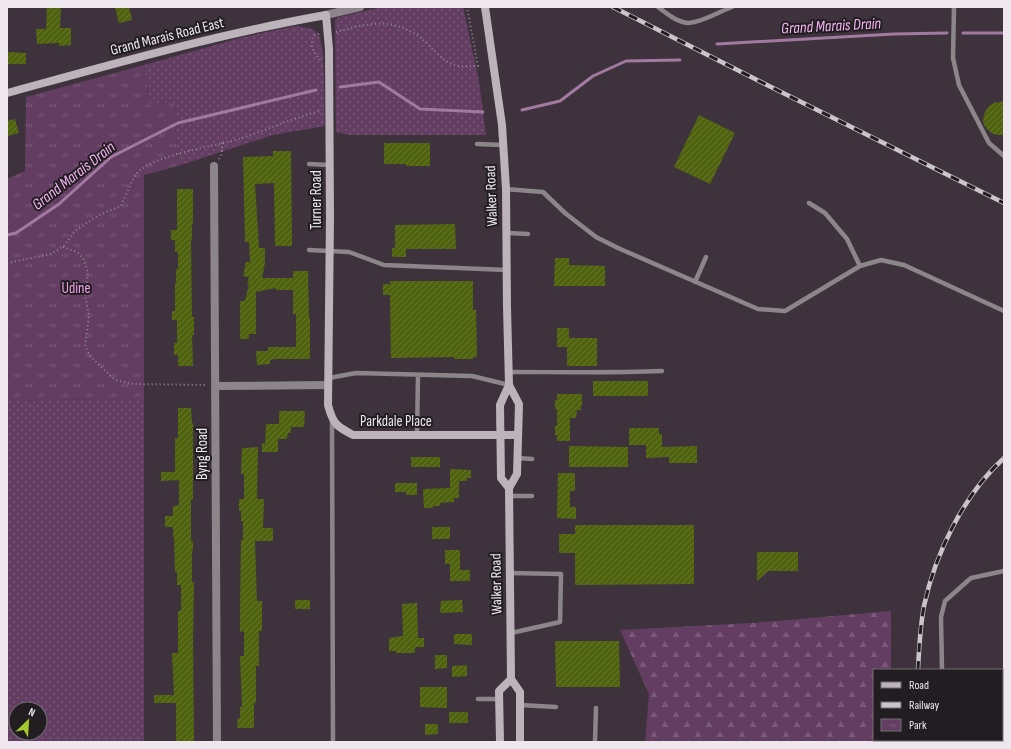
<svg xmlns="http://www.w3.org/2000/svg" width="1011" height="749" viewBox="0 0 1011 749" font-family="'Sofia Sans Condensed',sans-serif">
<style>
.grass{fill:url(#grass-dots);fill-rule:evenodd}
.forest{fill:url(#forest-firs)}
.park{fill:url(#park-tufts)}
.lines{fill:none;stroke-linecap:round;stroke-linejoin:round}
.stream{stroke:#a279a1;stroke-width:3}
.building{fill:url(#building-hatch)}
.path{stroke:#938a92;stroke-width:2;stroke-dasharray:1 3;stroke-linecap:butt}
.lane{stroke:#8c868b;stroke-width:4.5}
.street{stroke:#8c868b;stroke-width:8}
.secondary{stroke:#bcb3bb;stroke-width:8}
.rail-casing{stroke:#cbc4cb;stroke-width:4.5}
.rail{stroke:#211d21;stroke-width:3;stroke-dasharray:9;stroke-linecap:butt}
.labels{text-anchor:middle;stroke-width:4;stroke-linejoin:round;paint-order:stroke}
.street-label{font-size:15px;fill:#eee8ee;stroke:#211d21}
.park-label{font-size:15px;fill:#f3a1ef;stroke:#211d21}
.water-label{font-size:16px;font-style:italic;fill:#f8b6f5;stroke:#211d21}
</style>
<defs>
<pattern id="grass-dots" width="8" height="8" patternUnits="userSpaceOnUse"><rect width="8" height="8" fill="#633e62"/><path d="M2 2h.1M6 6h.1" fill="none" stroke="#7a5a79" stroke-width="1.8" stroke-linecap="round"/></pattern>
<pattern id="forest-firs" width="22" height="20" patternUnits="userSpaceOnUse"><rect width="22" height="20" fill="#633e62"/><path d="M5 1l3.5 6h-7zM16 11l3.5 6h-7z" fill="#7a5a79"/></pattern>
<pattern id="park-tufts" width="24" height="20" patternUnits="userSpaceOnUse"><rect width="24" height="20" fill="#633e62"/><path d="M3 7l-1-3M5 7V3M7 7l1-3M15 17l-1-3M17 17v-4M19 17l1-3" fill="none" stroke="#7a5a79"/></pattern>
<pattern id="building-hatch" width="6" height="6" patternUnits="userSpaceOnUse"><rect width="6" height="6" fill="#4f630e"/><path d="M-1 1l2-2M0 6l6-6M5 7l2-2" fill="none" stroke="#697931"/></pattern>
</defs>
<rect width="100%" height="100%" fill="#3e333d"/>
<path class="grass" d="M 383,7 L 463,7 L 479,81 L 486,135 L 349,135 L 336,132 L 335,20 L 339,17 Z
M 295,26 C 304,27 312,27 318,34 C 326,44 324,110 325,126 L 273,135 L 178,166 L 174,100 L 150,106 L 144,65 L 244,37 Z
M 144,398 L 144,742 L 7,742 L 7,401 ZM 16,709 L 40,709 L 40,733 L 16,733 Z"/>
<path class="forest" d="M 891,611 L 891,670 L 874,670 L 874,740 L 890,740 L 890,742 L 645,742 L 649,694 L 620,630 L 752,623 Z"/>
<path class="park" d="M 144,65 L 150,106 L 174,100 L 178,166 L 144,175 L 144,398 L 7,401 L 7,179 L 25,171 L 26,97 Z"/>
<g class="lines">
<path class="stream" d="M 963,33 L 1004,33
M 717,44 L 894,34 L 947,33
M 340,87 L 379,82 L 420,109 L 483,112
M 522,110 L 560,101 L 593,76 L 626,61 L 680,60
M 7,235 L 16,233 L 59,204 L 111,157 L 178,123 L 316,90"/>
</g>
<path class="building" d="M 47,7 L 61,7 L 60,28 L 71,28 L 71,45 L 59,46 L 59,43 L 37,44 L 36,29 L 46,29 Z
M 115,7 L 129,7 L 132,20 L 119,23 Z
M 7,52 L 26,53 L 26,64 L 7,64 Z
M 1004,101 L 1004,135 L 1000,135 L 993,134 L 988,130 L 984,125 L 983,119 L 985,112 L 989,106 L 994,103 Z
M 699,115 L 735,133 L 710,184 L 674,167 Z
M 15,119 L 19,133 L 7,136 L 7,121 Z
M 384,143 L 430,143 L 430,166 L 406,166 L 406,164 L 384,164 Z
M 273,151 L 291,151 L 292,246 L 275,246 L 274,183 L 255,184 L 259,248 L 265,248 L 265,263 L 262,278 L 293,278 L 293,271 L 308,271 L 309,318 L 310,318 L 310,359 L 275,359 L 270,360 L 270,364 L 257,365 L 256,351 L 268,351 L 268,347 L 296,347 L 296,314 L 293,314 L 293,290 L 276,290 L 276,288 L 260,291 L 260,292 L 256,291 L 256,334 L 249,334 L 249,339 L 240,339 L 240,301 L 245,301 L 249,284 L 247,284 L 249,277 L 243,276 L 246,262 L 250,262 L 249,242 L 245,242 L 243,157 L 273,156 Z
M 177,189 L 193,189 L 193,224 L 192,224 L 192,240 L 191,240 L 192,317 L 194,317 L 194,335 L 192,335 L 193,366 L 178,366 L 178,355 L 174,355 L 174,343 L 177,343 L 177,320 L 172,320 L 172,311 L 175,311 L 175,283 L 176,283 L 176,269 L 178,269 L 178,252 L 175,252 L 175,240 L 171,240 L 171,230 L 177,230 Z
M 455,224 L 456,249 L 406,249 L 406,257 L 392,257 L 392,248 L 395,248 L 395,225 Z
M 555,258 L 569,258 L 569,265 L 605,266 L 605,286 L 554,286 Z
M 390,281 L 473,281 L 473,310 L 476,310 L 477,357 L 473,357 L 474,359 L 454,359 L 454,357 L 391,358 L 390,295 L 383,295 L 383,284 L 390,284 Z
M 557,328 L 569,328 L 569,338 L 597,338 L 597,366 L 567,366 L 567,347 L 557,347 Z
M 593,381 L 648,381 L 648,396 L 593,396 Z
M 557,394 L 582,394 L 582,406 L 581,406 L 581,410 L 577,410 L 576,418 L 570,418 L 570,441 L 557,441 L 557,435 L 555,435 L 555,426 L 557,426 L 557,409 L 555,409 L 555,400 L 557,400 Z
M 178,408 L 191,408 L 192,423 L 193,423 L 193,499 L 191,499 L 191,541 L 193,541 L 193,551 L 192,551 L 192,582 L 194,582 L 193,639 L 194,742 L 176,742 L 176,703 L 154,703 L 154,695 L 174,695 L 172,653 L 178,653 L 178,611 L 181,611 L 181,585 L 177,585 L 177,572 L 175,572 L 174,537 L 173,537 L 173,527 L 165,527 L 165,516 L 173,516 L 173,506 L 179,505 L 179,480 L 161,481 L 161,472 L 175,472 L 175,438 L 178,438 Z
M 279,411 L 305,411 L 304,427 L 291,427 L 291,433 L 288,433 L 287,439 L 278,439 L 278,452 L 262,452 L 262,443 L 265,444 L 266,424 L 279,424 Z
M 629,428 L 659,428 L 659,434 L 662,434 L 662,447 L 697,446 L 697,463 L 669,463 L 669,457 L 646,458 L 646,445 L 629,445 Z
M 569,446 L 628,447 L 628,467 L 569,467 Z
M 258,447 L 257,499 L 264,499 L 263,528 L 273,528 L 273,541 L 255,541 L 257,601 L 262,601 L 262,631 L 259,631 L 259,666 L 256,666 L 256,703 L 254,703 L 254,728 L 237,728 L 238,718 L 240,718 L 240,707 L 242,707 L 240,656 L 244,656 L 244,631 L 240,632 L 240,609 L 241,540 L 243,540 L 243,521 L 241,521 L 241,511 L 239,511 L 239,499 L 244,499 L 244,474 L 241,474 L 242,448 Z
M 411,457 L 440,457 L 440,467 L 411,467 Z
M 450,469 L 471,470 L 471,478 L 467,478 L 467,481 L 459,481 L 459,498 L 454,498 L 454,502 L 440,503 L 440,506 L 433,506 L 433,508 L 424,508 L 423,489 L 450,488 Z
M 558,473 L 575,473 L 575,491 L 570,491 L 570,507 L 576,507 L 576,519 L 557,518 Z
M 395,483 L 417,483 L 417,495 L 406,495 L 406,492 L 395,492 Z
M 575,525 L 694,525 L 694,584 L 575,585 L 575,553 L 559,553 L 559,534 L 575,534 Z
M 432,527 L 450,527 L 450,539 L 432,539 Z
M 445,550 L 460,550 L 460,570 L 470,570 L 470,581 L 450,581 L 450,564 L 445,564 Z
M 757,552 L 798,552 L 798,571 L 768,571 L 757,581 Z
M 295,600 L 310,600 L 310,609 L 295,609 Z
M 462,600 L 463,612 L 440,613 L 441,601 Z
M 417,603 L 418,638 L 424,638 L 424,647 L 415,647 L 415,653 L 396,653 L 396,651 L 389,651 L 389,638 L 403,636 L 402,604 Z
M 456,634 L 472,634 L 472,645 L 454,644 L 454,635 Z
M 555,641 L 619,641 L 620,687 L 556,687 Z
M 435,655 L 447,655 L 447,668 L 435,669 Z
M 467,665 L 467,676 L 452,677 L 452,666 Z
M 420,687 L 447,687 L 447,708 L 420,707 Z
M 449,712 L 468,712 L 468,723 L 449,723 Z
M 425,724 L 438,724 L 438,734 L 425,735 Z"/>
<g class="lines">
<path class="path" d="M 336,32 C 352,28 370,22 387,24 C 398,25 412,31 421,38 C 432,47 442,62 457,66 C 464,67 471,66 478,66 L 467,7
M 319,34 L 313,36 C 310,52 313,49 320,60
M 219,159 L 222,154 L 222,143
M 63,247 L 77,252 L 83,258 L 88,272 L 85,295 L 89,316 L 85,346 L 90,356 L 115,380 L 133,384 L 207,385
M 7,263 L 51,254 L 64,246 L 75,231 L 97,216 L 121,206 C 125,198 133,176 139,171 C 161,153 214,147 242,138 C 269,129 293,118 320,111 L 320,109"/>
<path class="lane" d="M 658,7 C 667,14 677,22 688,23 C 700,23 721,11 732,7
M 954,7 L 953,58 L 959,85 L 989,143 L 1004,156
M 477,144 L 503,145
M 309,164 L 330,165
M 506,189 L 543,192 L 565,213 L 596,237 L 618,248 L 758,309 L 785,311 L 860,266 L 881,260 L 904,265 L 1004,311
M 809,203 L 825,213 L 847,239 L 860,266
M 506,233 L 528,234
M 309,250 L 349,252 L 384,265 L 507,270
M 695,282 L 706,257
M 509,372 C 560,372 611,373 662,371
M 329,378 L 356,373 L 472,376 L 509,385
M 332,420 L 333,742
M 417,435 L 418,375
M 518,458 L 532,459
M 509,496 L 532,496
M 510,573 L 561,574 L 560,622 L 511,633
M 942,670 L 941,617 L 945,601 L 971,578 L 1004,571
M 478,699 L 499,699
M 520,705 L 556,707
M 953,740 L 954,742
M 595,742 L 596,708
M 972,742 L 973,740"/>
<path class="street" d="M 326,15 L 360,7
M 214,166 L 217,742
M 215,386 L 328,385"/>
<path class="secondary" d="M 485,7 L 502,125 L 506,189 L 507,307 L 509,385 L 519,404 L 517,474 L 509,488 L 511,679 L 520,692 L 520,742
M 7,93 C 113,64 218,34 326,15 L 329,49 L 330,218 L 328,405 C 333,424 336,426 353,435 L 518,435
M 509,488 L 501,478 L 500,405 L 509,385
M 500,742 L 499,691 L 511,679"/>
<g class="rail-casing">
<path id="rail" d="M 613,7 L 763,83 L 1004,203
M 918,670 C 919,649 920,627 924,606 C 935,554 964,494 1004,458
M 918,740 L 918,742"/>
</g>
<use href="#rail" class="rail"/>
</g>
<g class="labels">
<g class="street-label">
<text transform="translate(167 36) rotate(-14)" y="5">Grand Marais Road East</text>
<text transform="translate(491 196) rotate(-92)" y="5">Walker Road</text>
<text transform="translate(316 200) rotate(-90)" y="5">Turner Road</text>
<text x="396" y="426">Parkdale Place</text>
<text transform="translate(202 454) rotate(-90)" y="5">Byng Road</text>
<text transform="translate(496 584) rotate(-91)" y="5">Walker Road</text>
</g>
<g class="park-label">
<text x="76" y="293">Udine</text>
</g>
<g class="water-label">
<text transform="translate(831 25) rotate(-3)" y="6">Grand Marais Drain</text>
<text transform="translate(73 175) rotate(-38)" y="6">Grand Marais Drain</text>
</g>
</g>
<rect width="1011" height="749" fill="none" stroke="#eee8ee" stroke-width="16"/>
<rect x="873" y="669" width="130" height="72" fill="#211d21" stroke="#736e73"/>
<rect x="881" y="682" width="20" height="6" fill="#bcb3bb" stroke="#736e73"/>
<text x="909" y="689" font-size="12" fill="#eee8ee">Road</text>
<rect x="881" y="702" width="20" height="6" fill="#cbc4cb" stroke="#736e73"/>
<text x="909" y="709" font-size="12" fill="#eee8ee">Railway</text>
<rect x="881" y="719" width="20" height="12" fill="url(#park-tufts)" stroke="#736e73"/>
<text x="909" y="729" font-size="12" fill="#eee8ee">Park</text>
<g transform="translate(28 721) rotate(25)"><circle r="19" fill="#211d21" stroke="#736e73"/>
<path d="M0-3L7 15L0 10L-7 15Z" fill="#a2c929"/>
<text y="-6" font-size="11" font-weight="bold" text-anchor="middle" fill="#eee8ee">N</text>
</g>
</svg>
